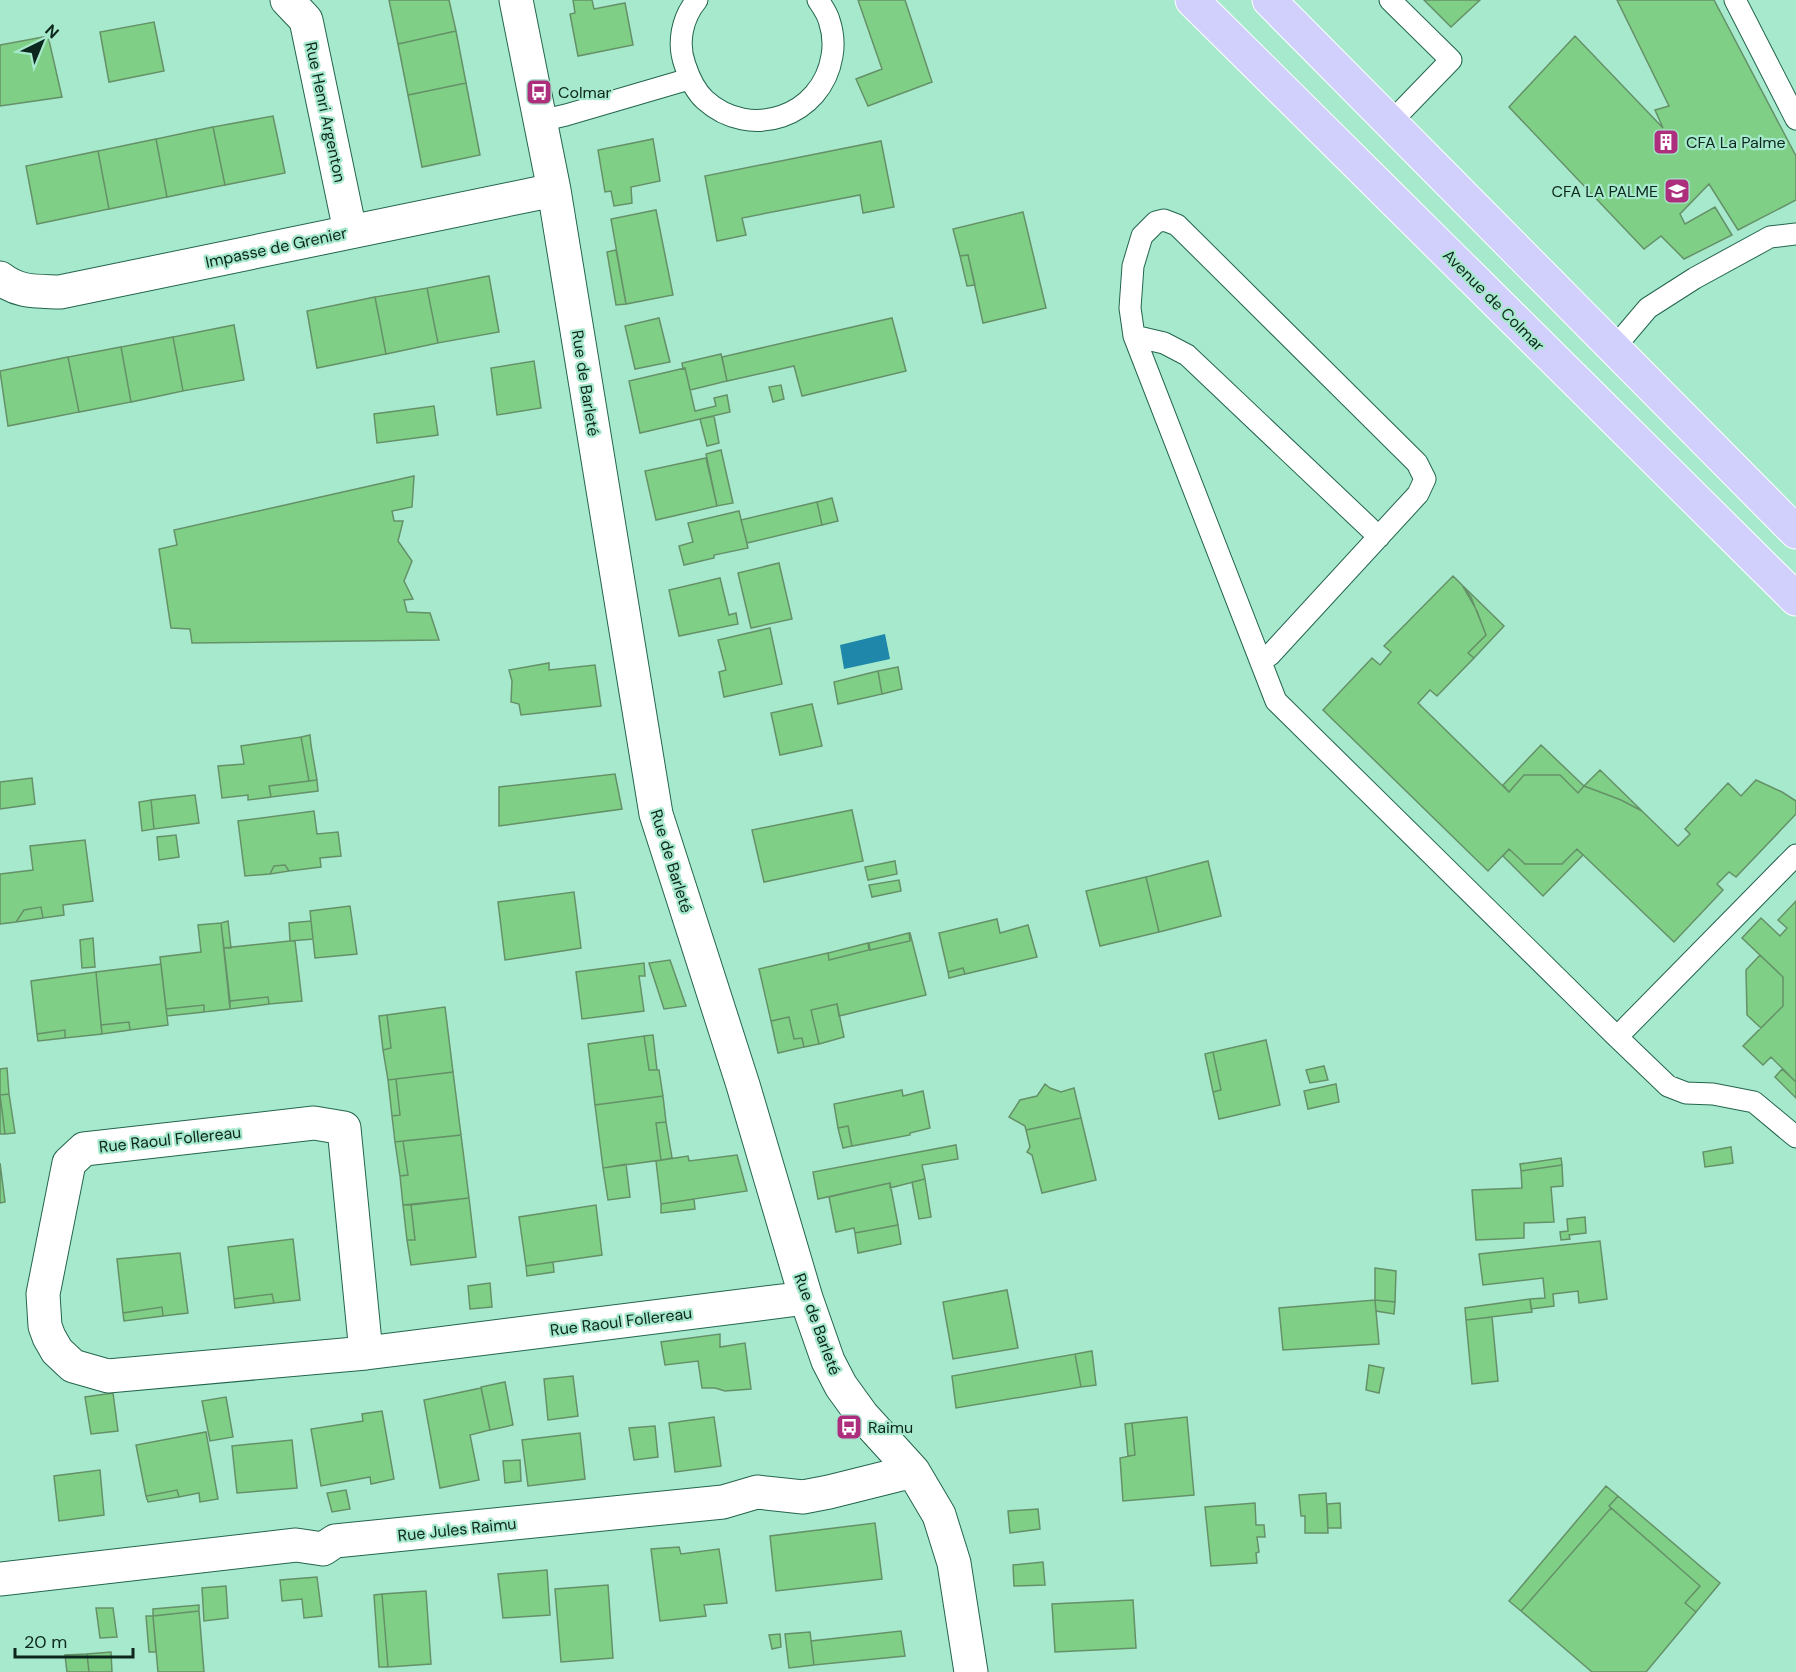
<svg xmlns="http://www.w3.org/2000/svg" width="1796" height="1672" viewBox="0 0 1796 1672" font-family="'DM Sans',sans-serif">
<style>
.water{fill:#1e87aa}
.building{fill:#7fd086;stroke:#659168;stroke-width:1.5}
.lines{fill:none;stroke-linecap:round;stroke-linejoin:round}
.lane-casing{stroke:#23654e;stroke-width:23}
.street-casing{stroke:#23654e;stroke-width:35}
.primary-casing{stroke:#fff;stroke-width:35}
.lane{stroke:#fff;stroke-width:21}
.street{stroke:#fff;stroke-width:33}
.primary{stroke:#d1cffb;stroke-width:33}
.labels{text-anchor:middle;stroke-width:4.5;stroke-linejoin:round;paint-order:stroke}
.poi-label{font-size:16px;fill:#0c271d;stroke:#a7e9cd;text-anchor:start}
.street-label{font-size:16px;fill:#0c271d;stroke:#a7e9cd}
</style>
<rect width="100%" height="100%" fill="#a7e9cd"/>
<path class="water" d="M 885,634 L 890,659 L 844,669 L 840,645 Z"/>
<path class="building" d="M 389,0 L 449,0 L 456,31 L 398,44 Z
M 573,0 L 592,0 L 594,9 L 625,3 L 633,45 L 578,56 L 570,14 L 575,13 Z
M 858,0 L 905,0 L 932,82 L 868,106 L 856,79 L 882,69 Z
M 1424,0 L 1480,0 L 1451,27 Z
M 1617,0 L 1714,0 L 1796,156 L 1796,200 L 1738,230 L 1709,184 L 1680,214 L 1685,224 L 1715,207 L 1732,235 L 1684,259 L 1661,236 L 1644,249 L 1509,107 L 1575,36 L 1663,128 L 1655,110 L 1669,106 Z
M 154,22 L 164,71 L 109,82 L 100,32 Z
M 456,31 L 466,83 L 408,95 L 398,44 Z
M 48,36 L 62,97 L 0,106 L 0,45 Z
M 466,83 L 480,155 L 422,167 L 408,95 Z
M 273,116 L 285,173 L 225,185 L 213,127 Z
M 213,127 L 225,185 L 167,197 L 156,139 Z
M 156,139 L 167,197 L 109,209 L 98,151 Z
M 653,139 L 660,181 L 631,187 L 632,203 L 614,206 L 611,191 L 605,192 L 598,150 Z
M 881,141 L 894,207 L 863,213 L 860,195 L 742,218 L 746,235 L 717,241 L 705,176 Z
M 98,151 L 109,209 L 37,224 L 26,166 Z
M 656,210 L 673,295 L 626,304 L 611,219 Z
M 1023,212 L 1046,308 L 983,323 L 968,255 L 960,256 L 953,229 Z
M 616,250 L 626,304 L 616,305 L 607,252 Z
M 968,255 L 975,285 L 967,286 L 960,256 Z
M 489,276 L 499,332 L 438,343 L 427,288 Z
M 427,288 L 438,343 L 386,354 L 375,297 Z
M 375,297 L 386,354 L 317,368 L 307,311 Z
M 659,318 L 670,362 L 635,369 L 625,326 Z
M 892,318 L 906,371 L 802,396 L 794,366 L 727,381 L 722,357 Z
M 234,325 L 244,380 L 183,391 L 173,337 Z
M 173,337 L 183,391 L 131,402 L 121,347 Z
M 121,347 L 131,402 L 79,412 L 68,357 Z
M 721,354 L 727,381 L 690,390 L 685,368 L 683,369 L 682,363 Z
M 68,357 L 79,412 L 8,426 L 0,371 Z
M 534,361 L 541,408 L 497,415 L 491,368 Z
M 685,368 L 695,411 L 716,406 L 714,398 L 727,395 L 730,412 L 640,433 L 629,381 Z
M 781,385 L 784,399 L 773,402 L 769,387 Z
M 434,406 L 438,435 L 377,443 L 374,414 Z
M 714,416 L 719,443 L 707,446 L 700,419 Z
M 721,450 L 733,503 L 717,506 L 706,454 Z
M 706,458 L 717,506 L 656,520 L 645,471 Z
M 414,476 L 412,507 L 392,511 L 394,521 L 403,521 L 398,541 L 412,561 L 404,581 L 413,599 L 404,600 L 407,612 L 430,613 L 439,640 L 192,643 L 190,629 L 171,628 L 159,549 L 177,545 L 174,530 Z
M 832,498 L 838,521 L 822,525 L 817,502 Z
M 817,502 L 822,525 L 747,543 L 741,520 Z
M 739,511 L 748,548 L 714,555 L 714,558 L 684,565 L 679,546 L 693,542 L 688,523 Z
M 779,563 L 792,619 L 751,628 L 738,573 Z
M 1453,576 L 1462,585 L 1471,597 L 1486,635 L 1468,653 L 1474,658 L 1437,696 L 1430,690 L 1418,703 L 1509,792 L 1524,775 L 1560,775 L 1578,793 L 1584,786 L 1621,800 L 1642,811 L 1678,846 L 1690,834 L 1685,829 L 1728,783 L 1741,796 L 1756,780 L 1782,792 L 1796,801 L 1796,814 L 1736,877 L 1729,872 L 1717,884 L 1723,890 L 1674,942 L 1577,849 L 1562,864 L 1525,864 L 1509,849 L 1488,871 L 1323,710 L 1372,658 L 1380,665 L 1391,652 L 1384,646 Z
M 720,578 L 729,615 L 736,613 L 738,624 L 679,636 L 669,590 Z
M 1462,585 L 1504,626 L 1474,658 L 1468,653 L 1486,635 L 1477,611 Z
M 770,628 L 782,684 L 724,697 L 719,672 L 726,670 L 718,640 Z
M 549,663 L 549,670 L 595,665 L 601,706 L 521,715 L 519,704 L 511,702 L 512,681 L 509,670 Z
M 898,667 L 902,689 L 882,694 L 878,671 Z
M 878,671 L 882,694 L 838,704 L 834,682 Z
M 812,704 L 822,746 L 780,755 L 771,713 Z
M 310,735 L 311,745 L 317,780 L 309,781 L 301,737 Z
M 301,737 L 309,781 L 269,786 L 271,797 L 248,800 L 248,795 L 222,798 L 218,766 L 244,764 L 241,746 Z
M 1541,745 L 1584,786 L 1578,793 L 1560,775 L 1524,775 L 1509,792 L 1503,785 Z
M 1600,770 L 1642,811 L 1621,800 L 1584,786 Z
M 615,774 L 622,809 L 499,826 L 499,787 Z
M 32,778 L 35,804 L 0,809 L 0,782 Z
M 317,780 L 318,791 L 271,797 L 269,786 Z
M 195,795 L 199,823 L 154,829 L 151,800 Z
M 151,800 L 154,829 L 142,831 L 139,802 Z
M 852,810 L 863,861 L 764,882 L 752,830 Z
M 314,811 L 317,834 L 338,832 L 341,856 L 320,858 L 321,867 L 289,871 L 285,865 L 274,866 L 270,874 L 245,876 L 238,821 Z
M 176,835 L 179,857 L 159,860 L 157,837 Z
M 85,840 L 93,901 L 63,905 L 64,915 L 43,918 L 41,907 L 24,910 L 16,922 L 0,924 L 0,874 L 33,870 L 30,846 Z
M 1509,849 L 1525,864 L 1562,864 L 1577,849 L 1583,855 L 1543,896 L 1503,856 Z
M 895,861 L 897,874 L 868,880 L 865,867 Z
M 1208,861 L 1221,916 L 1159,932 L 1146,877 Z
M 285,865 L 289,871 L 270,874 L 274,866 Z
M 1146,877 L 1159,932 L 1100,946 L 1086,891 Z
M 899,880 L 901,891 L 872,897 L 869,885 Z
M 574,892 L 581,948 L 505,960 L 498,902 Z
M 1796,901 L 1796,1082 L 1771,1057 L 1763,1065 L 1743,1046 L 1783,1006 L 1783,977 L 1742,938 L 1761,918 L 1780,936 L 1787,928 L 1778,920 Z
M 350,906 L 357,954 L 315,958 L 310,911 Z
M 41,907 L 43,918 L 16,922 L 24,910 Z
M 997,919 L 1000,933 L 1028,925 L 1037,957 L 965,974 L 963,968 L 948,972 L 939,933 Z
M 228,921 L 231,948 L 224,948 L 221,923 Z
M 311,921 L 313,939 L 290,941 L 289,923 Z
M 221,923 L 230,1009 L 204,1012 L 204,1005 L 166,1009 L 160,957 L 201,952 L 198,925 Z
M 909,933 L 910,941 L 870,950 L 869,943 Z
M 909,933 L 910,933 L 926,995 L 839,1016 L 837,1004 L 811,1010 L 819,1044 L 804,1047 L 802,1038 L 794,1039 L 789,1017 L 771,1021 L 759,969 L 828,953 L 829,960 L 869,950 L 868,943 L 869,943 L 870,950 L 910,941 Z
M 93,938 L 95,967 L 82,968 L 80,940 Z
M 290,941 L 295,941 L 302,1001 L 269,1004 L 268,997 L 230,1001 L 224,948 Z
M 868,943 L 869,950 L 829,960 L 828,953 Z
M 1760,955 L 1783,977 L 1783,1006 L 1761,1028 L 1747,1015 L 1746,970 Z
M 670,960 L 686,1006 L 664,1009 L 649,963 Z
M 644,963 L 645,976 L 639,976 L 644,1011 L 582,1019 L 576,972 Z
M 161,964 L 168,1025 L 130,1030 L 129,1022 L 101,1025 L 96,972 Z
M 963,968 L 965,974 L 949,978 L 948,972 Z
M 96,972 L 102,1034 L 65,1038 L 65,1030 L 37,1034 L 31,981 Z
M 268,997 L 269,1004 L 230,1009 L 230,1001 Z
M 837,1004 L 844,1037 L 819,1044 L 811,1010 Z
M 204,1005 L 204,1012 L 167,1016 L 166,1009 Z
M 445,1007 L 453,1072 L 388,1080 L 383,1050 L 391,1048 L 387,1015 Z
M 387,1015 L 391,1048 L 383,1050 L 379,1016 Z
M 789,1017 L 794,1039 L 802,1038 L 804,1047 L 778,1053 L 771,1021 Z
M 129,1022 L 130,1030 L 102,1034 L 101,1025 Z
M 65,1030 L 65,1038 L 38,1041 L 37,1034 Z
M 653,1035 L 657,1070 L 649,1070 L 644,1036 Z
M 644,1036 L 649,1070 L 659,1070 L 663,1096 L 595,1105 L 588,1044 Z
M 1266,1040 L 1280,1105 L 1219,1119 L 1213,1092 L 1221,1090 L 1213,1052 Z
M 1213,1052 L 1221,1090 L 1213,1092 L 1205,1054 Z
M 1324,1066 L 1328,1080 L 1310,1083 L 1306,1070 Z
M 7,1068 L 9,1094 L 0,1095 L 5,1134 L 0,1134 L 0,1069 Z
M 1782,1069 L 1796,1082 L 1796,1098 L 1775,1077 Z
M 453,1072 L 461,1135 L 395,1142 L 392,1116 L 400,1115 L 396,1079 Z
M 396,1079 L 400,1115 L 392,1116 L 388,1080 Z
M 1045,1084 L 1050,1088 L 1061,1092 L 1074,1088 L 1081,1118 L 1026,1130 L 1025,1126 L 1009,1117 L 1020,1100 L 1037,1096 Z
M 1336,1084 L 1339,1102 L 1308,1109 L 1304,1091 Z
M 902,1090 L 903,1096 L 923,1091 L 930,1128 L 910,1133 L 910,1135 L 852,1146 L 848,1126 L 838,1128 L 834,1104 Z
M 9,1094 L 15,1133 L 5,1134 L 0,1095 Z
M 663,1096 L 666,1122 L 656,1123 L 661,1160 L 603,1168 L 595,1105 Z
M 1081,1118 L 1096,1180 L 1042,1193 L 1032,1155 L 1027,1152 L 1030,1147 L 1026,1130 Z
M 666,1122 L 672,1158 L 661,1160 L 656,1123 Z
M 848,1126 L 852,1146 L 843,1148 L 838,1128 Z
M 461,1135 L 469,1198 L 403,1205 L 400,1176 L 408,1175 L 403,1141 Z
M 403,1141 L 408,1175 L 400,1176 L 395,1142 Z
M 956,1145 L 958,1159 L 922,1165 L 925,1179 L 890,1188 L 890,1183 L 818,1199 L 813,1172 Z
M 1731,1147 L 1733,1163 L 1705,1167 L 1703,1152 Z
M 737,1155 L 747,1191 L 661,1204 L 656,1161 L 688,1156 L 689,1161 Z
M 1561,1158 L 1562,1165 L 1521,1171 L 1520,1164 Z
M 0,1163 L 5,1202 L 0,1203 Z
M 626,1164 L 630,1197 L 608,1200 L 603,1168 Z
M 1562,1165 L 1563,1186 L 1551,1187 L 1554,1222 L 1524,1223 L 1524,1238 L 1476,1240 L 1472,1190 L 1522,1188 L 1521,1171 Z
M 925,1179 L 931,1217 L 919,1219 L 912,1182 Z
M 890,1183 L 898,1225 L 855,1233 L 854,1228 L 836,1232 L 829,1197 Z
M 469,1198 L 476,1257 L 411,1265 L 407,1240 L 415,1240 L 411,1205 Z
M 694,1199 L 695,1209 L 661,1213 L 661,1204 Z
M 403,1205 L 411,1205 L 415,1240 L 407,1240 Z
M 596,1205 L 602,1255 L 526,1266 L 519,1217 Z
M 1585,1217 L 1586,1233 L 1569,1235 L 1570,1239 L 1561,1240 L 1560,1232 L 1568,1231 L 1567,1219 Z
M 898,1225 L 901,1244 L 858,1253 L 855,1233 Z
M 293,1239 L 300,1300 L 274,1303 L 272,1294 L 234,1299 L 228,1247 Z
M 1600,1241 L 1607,1299 L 1579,1303 L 1578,1291 L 1553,1294 L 1554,1306 L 1531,1309 L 1530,1299 L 1545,1298 L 1543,1278 L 1483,1285 L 1479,1254 Z
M 180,1253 L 188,1313 L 163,1316 L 162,1307 L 123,1313 L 117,1259 Z
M 553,1262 L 554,1272 L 527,1276 L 526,1266 Z
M 1375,1268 L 1396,1271 L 1395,1302 L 1375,1300 Z
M 490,1283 L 492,1307 L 470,1309 L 468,1286 Z
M 1007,1290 L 1018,1348 L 953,1359 L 943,1302 Z
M 272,1294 L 274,1303 L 235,1308 L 234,1299 Z
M 1530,1299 L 1532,1312 L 1466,1320 L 1465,1308 Z
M 1375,1300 L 1395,1302 L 1394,1314 L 1376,1311 Z
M 1375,1300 L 1379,1344 L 1283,1350 L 1279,1308 Z
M 162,1307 L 163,1316 L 124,1321 L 123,1313 Z
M 1492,1317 L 1498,1381 L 1472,1384 L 1466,1320 Z
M 720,1334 L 720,1347 L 745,1343 L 751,1389 L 725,1391 L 715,1388 L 702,1388 L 698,1361 L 665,1365 L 661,1342 Z
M 1092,1351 L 1096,1385 L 1081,1387 L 1075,1354 Z
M 1075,1354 L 1081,1387 L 956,1408 L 952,1376 Z
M 1369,1365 L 1384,1368 L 1379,1393 L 1366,1390 Z
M 573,1376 L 578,1416 L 548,1420 L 544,1379 Z
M 505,1382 L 513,1425 L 490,1430 L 481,1387 Z
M 481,1388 L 490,1430 L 470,1435 L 479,1480 L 440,1488 L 424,1400 Z
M 113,1393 L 118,1431 L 91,1434 L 85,1397 Z
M 226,1397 L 233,1437 L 210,1441 L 202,1401 Z
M 382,1411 L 394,1479 L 371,1484 L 370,1477 L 321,1486 L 311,1429 L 363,1421 L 362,1414 Z
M 714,1417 L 721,1466 L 675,1472 L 669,1423 Z
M 1187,1417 L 1194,1495 L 1123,1501 L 1120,1458 L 1135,1455 L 1132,1423 Z
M 1132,1423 L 1135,1455 L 1128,1456 L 1125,1424 Z
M 655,1426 L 658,1457 L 634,1460 L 629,1428 Z
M 206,1432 L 218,1499 L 200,1502 L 199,1493 L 179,1497 L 177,1490 L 146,1496 L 136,1445 Z
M 580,1433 L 585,1479 L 528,1486 L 522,1440 Z
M 292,1440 L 297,1488 L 237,1493 L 232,1446 Z
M 520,1460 L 521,1481 L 505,1483 L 503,1461 Z
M 100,1470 L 104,1515 L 59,1521 L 54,1476 Z
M 1606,1486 L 1618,1496 L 1609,1506 L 1611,1508 L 1521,1611 L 1509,1601 Z
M 177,1490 L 179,1497 L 148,1502 L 146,1496 Z
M 346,1490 L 350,1509 L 332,1512 L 327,1493 Z
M 1326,1493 L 1328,1533 L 1305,1533 L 1305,1516 L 1301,1516 L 1299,1495 Z
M 1618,1496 L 1720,1583 L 1696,1612 L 1685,1603 L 1700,1586 L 1609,1506 Z
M 1255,1503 L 1256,1525 L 1264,1525 L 1265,1537 L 1257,1537 L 1259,1552 L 1256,1553 L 1257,1563 L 1211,1566 L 1205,1507 Z
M 1340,1503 L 1341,1528 L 1328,1528 L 1327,1504 Z
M 1611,1508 L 1700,1586 L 1685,1603 L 1696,1612 L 1646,1672 L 1592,1672 L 1521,1611 Z
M 1038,1509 L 1040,1529 L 1010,1533 L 1008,1511 Z
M 875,1523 L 882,1579 L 776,1591 L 770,1536 Z
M 679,1547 L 681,1554 L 719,1549 L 727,1603 L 704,1605 L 706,1616 L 660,1621 L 651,1549 Z
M 1043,1562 L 1045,1585 L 1014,1586 L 1013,1565 Z
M 547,1570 L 550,1615 L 503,1618 L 498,1574 Z
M 317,1577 L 322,1616 L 304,1618 L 302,1599 L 282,1601 L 280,1580 Z
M 608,1585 L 613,1658 L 561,1662 L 555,1589 Z
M 226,1586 L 228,1618 L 204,1621 L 202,1588 Z
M 426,1591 L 431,1664 L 388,1667 L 382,1594 Z
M 382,1594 L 388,1667 L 379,1667 L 374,1595 Z
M 1133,1600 L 1136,1648 L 1055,1652 L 1052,1604 Z
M 199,1605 L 199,1611 L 153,1616 L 153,1609 Z
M 96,1608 L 113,1608 L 117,1637 L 100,1638 Z
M 199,1611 L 204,1672 L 158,1672 L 153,1616 Z
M 146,1616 L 153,1616 L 156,1652 L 149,1652 Z
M 901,1631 L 905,1656 L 814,1665 L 811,1641 Z
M 810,1632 L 814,1665 L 789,1668 L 785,1634 Z
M 780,1634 L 781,1647 L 772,1649 L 769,1635 Z
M 111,1652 L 112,1672 L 89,1672 L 87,1654 Z
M 87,1654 L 89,1672 L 67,1672 L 65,1655 Z"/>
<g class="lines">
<g class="lane-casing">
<path id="lane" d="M 697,0 C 682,18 677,43 685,65 C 689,77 695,91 705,100 C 750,141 822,117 832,56 C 834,45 833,32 829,20 C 827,13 822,6 818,0
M 1390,0 L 1451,60 L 1391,122
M 1735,0 L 1796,119
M 540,121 L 566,115 L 689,79
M 1134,336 L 1164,343 L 1187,355 L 1379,537
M 1614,348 L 1648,308 L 1695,278 L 1770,237 L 1796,234
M 1260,660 L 1270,655 L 1418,494 L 1425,479 L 1417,463 L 1177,225 L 1164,220 L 1156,222 L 1142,236 L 1133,266 L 1130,308 L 1134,336 L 1276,701 L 1617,1037 L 1796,855
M 1617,1037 L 1668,1086 L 1686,1093 L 1713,1094 L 1754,1102 L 1796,1137"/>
</g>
<g class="street-casing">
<path id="street" d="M 287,0 L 306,20 L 350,231
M 516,0 L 554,190 L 656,814 L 743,1085 L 806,1298 L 828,1361 L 841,1386 L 862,1415 L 913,1471 L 939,1515 L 954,1563 L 971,1672
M 0,278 C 19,293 36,291 60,292 L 554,190
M 366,1353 L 344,1128 L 314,1123 L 84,1149 L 69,1163 L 43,1294 L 45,1326 L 49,1337 L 57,1351 L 73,1366 L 108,1376 L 366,1353 L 806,1298
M 0,1579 L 296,1545 L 323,1549 L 335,1541 L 723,1502 L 757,1492 L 803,1497 L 829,1492 L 913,1471"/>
</g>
<g class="primary-casing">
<path id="primary" d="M 1192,0 L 1796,599
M 1269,0 L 1796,532"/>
</g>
<use href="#lane" class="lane"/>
<use href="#street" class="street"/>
<use href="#primary" class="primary"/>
</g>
<defs>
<g id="bus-square" transform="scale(1.35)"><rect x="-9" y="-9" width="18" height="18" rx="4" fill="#ac2e7d" stroke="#a7e9cd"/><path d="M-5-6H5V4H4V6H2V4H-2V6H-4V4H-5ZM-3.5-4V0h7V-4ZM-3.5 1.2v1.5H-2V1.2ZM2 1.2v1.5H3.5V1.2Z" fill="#fff"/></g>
<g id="building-square" transform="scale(1.35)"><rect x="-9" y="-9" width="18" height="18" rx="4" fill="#ac2e7d" stroke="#a7e9cd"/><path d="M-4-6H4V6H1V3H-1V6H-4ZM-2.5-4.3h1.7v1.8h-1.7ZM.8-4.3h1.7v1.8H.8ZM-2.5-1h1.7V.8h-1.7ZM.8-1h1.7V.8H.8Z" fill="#fff"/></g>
<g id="university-square" transform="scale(1.35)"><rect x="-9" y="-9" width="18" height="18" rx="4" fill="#ac2e7d" stroke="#a7e9cd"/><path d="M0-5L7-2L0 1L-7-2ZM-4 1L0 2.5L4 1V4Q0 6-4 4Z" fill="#fff"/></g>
</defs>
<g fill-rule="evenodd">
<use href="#bus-square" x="539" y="92"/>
<use href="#building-square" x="1666" y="142"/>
<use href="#university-square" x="1677" y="191"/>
<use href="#bus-square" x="849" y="1427"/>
</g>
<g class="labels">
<g class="poi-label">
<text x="558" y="98">Colmar</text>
<text x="1686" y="148">CFA La Palme</text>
<text x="1658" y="197" text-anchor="end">CFA LA PALME</text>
<text x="868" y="1433">Raimu</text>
</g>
<g class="street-label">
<text transform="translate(326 112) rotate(78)" y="6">Rue Henri Argenton</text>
<text transform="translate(276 247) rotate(-12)" y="6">Impasse de Grenier</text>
<text transform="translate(1494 300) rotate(45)" y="6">Avenue de Colmar</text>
<text transform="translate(586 383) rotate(81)" y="6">Rue de Barleté</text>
<text transform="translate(672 861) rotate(73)" y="6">Rue de Barleté</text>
<text transform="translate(170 1139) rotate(-6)" y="6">Rue Raoul Follereau</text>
<text transform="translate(621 1321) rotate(-7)" y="6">Rue Raoul Follereau</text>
<text transform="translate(818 1324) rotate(70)" y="6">Rue de Barleté</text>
<text transform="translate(457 1529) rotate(-6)" y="6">Rue Jules Raimu</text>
</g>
</g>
<g transform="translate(42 42) rotate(43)" stroke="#a7e9cd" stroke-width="4.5" paint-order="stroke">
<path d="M0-4.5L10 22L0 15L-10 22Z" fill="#0c271d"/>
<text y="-9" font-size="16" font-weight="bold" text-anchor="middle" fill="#0c271d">N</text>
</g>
<path d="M15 1648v9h118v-9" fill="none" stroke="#0c271d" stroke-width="3"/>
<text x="24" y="1648" font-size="18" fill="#0c271d" stroke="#a7e9cd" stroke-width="4.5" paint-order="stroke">20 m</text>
</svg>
